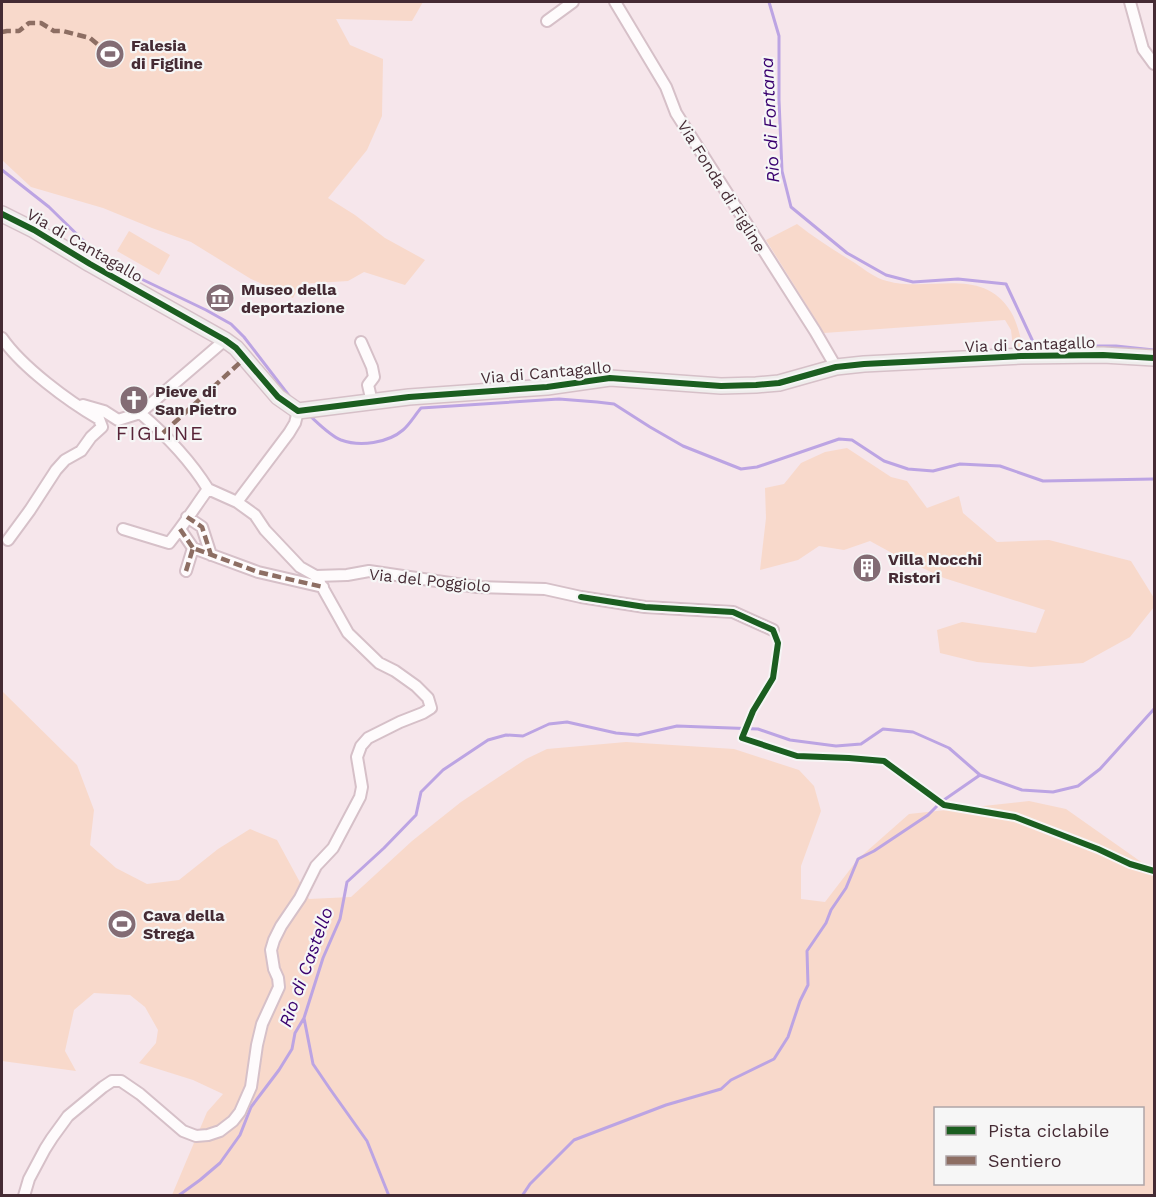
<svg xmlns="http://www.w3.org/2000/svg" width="1156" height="1197" viewBox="0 0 1156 1197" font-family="'Work Sans',sans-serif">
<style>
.green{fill:#f8d9cb;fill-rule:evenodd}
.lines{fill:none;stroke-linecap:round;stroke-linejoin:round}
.stream{stroke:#bca4e3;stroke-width:3}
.street-casing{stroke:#d6c0c8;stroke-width:14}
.secondary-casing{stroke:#d6c0c8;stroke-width:18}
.street{stroke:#fefbfc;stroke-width:10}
.secondary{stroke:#efedec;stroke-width:15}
.quiet{stroke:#8d6e63;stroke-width:4.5;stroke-dasharray:9 4.5;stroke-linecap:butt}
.cycleway-casing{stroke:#f6f6f6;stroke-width:10}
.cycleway{stroke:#1b5e20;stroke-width:6}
.labels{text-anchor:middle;stroke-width:4.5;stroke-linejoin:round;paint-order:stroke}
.poi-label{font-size:16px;font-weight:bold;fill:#452b34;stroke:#f6f6f6;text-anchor:start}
.street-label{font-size:16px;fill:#452b34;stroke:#f6f6f6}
.water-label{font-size:18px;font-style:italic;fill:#39006f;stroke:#f6f6f6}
.quarter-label{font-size:20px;letter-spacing:1.5px;fill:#582438;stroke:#f6f6f6}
</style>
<rect width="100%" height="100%" fill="#f6e6eb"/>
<path class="green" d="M 2,2 L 423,2 L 412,21 L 336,19 L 350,45 L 383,59 L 382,116 L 367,150 L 328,198 L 355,215 L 385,238 L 425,260 L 405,285 L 364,272 L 348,281 L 300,284 L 293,298 L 251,279 L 191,242 L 152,228 L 103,208 L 31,187 L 2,160 Z
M 797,224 C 816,239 835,251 855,263 C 865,270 875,278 887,281 C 930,293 982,265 1011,312 C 1017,322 1020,336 1023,347 L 1013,348 L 1011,330 L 1005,320 L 824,333 L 766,240 Z
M 129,231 L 170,255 L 159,275 L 117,251 Z
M 847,448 L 891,477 L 907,481 L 927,508 L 959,496 L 963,513 L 997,542 L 1049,540 L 1131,561 L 1154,598 L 1154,607 L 1130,637 L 1083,663 L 1031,667 L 977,662 L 940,653 L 937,630 L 962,622 L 1036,633 L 1045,610 L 944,578 L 901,558 L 870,541 L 844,550 L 819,546 L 798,560 L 760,570 L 766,518 L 765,488 L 784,484 L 801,463 L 825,452 Z
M 2,691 L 77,765 L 94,810 L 90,845 L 116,868 L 147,884 L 179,880 L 218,849 L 250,829 L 277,840 L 309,899 L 351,897 L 412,841 L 461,802 L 526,759 L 547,749 L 626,742 L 734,749 L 799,770 L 814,786 L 821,811 L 801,866 L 801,899 L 825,902 L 858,859 L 909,814 L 1029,801 L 1066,809 L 1154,871 L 1154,1195 L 172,1195 L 207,1112 L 223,1094 L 193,1080 L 139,1063 L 156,1043 L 158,1030 L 145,1007 L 130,995 L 94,993 L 74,1010 L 65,1051 L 76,1071 L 2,1061 ZM 936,1108 L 1142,1108 L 1142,1184 L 936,1184 Z"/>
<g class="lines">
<path class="stream" d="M 769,2 L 779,36 L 779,100 L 782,171 L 791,207 L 847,253 L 886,275 L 913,282 L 958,279 L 1006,284 L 1035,346 L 1116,346 L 1154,350
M 2,170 L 49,207 L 96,253 L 110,264 L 206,310 L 231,324 L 244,337 L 290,397
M 308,414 C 318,423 329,435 341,440 C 360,447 388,443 403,430 C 410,424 415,415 421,408 L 559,399 L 597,402 L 614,404 L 650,427 L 683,446 L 741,469 L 757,467 L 839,439 L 852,440 L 884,461 L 908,469 L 933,471 L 960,464 L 1000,466 L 1043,481 L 1154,479
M 304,1018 L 313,1064 L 330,1089 L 367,1141 L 389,1196
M 178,1196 L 200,1180 L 220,1163 L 240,1135 L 251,1107 L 279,1070 L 292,1049 L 295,1033 L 304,1018 L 323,958 L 340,919 L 347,882 L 384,848 L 416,815 L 421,792 L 443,770 L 488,740 L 506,735 L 523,736 L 549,724 L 567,722 L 616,733 L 638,735 L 677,726 L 758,729 L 790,740 L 836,746 L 861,744 L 883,729 L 913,732 L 949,748 L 980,775 L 1022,790 L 1053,792 L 1078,786 L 1100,769 L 1154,709
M 522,1196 L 530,1184 L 574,1140 L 666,1105 L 721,1089 L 731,1080 L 774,1059 L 788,1037 L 800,1001 L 808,985 L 807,951 L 826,923 L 831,910 L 846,888 L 858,859 L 874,851 L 928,815 L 941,802 L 980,775"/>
<g class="street-casing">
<path id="street" d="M 615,2 L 666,87 L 676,113 L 815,331 L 836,367
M 1130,2 L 1143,49 L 1154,64
M 547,21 L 573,2
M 2,338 C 22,367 68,401 99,419 L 102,427 L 91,437 L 81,451 L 65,460 L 56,470 L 30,510 L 8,540
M 361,342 L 372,367 L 374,377 L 368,385 L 372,402
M 81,406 L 83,405 L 104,411 L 118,420 L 140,413 L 225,340
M 140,413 C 166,435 190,460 208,489
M 208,489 L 237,502 L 289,433 L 295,423 L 298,411
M 237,502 L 255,515 L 265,530 L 300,567 L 316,576 L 347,575 L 369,571 L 477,587 L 545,589 L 581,597 L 645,607 L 733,612 L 773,630
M 187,517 L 202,527 L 211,555
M 123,529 L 169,543 C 183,526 195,507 208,489
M 180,529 L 193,548
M 186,571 L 193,548 L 258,572 L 323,587
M 24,1196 L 29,1179 L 45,1149 L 52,1138 L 68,1116 L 103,1087 L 112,1081 L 121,1081 L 140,1094 L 183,1131 L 196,1136 L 208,1135 L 220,1131 L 233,1121 L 240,1112 L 251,1087 L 257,1045 L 262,1024 L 279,987 L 278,978 L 274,969 L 271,950 L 274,940 L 281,926 L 300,898 L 316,866 L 333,848 L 360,797 L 362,787 L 357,757 L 361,746 L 368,738 L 400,722 L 423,713 L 431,708 L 428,698 L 416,686 L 395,671 L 379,663 L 348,633 L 316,576"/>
</g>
<g class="secondary-casing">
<path id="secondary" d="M 2,214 L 34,230 L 90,264 L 225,340 L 236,348 L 278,397 L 298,411 L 409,397 L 547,387 L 610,378 L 721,386 L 756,385 L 779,383 L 836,367 L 864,364 L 1021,356 L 1103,355 L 1154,358"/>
</g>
<use href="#street" class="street"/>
<use href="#secondary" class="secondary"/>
<path class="quiet" d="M 2,32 L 7,31 L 19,31 L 29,23 L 41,23 L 54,31 L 63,31 L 90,38 L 102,48
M 163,433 L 245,358
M 187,517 L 202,527 L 211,555
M 180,529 L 193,548
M 186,571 L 193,548 L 258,572 L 323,587"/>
<g class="cycleway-casing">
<path id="cycleway" d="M 2,214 L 34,230 L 90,264 L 225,340 L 236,348 L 278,397 L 298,411 L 409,397 L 547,387 L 610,378 L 721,386 L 756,385 L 779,383 L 836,367 L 864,364 L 1021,356 L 1103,355 L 1154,358
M 581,597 L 645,607 L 733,612 L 773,630 L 778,643 L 773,678 L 753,711 L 742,738 L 797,756 L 849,758 L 884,761 L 944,805 L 1015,817 L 1098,849 L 1130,864 L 1154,871"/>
</g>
<use href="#cycleway" class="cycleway"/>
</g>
<defs>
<g id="stadium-disc" transform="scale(1.5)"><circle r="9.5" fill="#836c74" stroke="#f6f6f6"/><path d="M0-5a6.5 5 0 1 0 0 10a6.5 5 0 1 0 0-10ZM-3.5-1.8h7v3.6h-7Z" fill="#fff"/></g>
<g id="museum-disc" transform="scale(1.5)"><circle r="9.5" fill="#836c74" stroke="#f6f6f6"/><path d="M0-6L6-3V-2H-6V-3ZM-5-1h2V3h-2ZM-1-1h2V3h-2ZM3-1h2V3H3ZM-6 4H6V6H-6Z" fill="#fff"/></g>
<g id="church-disc" transform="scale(1.5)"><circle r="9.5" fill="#836c74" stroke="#f6f6f6"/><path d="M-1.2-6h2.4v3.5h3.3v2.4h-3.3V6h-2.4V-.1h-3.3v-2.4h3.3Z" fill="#fff"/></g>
<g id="building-disc" transform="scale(1.5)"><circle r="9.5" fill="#836c74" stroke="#f6f6f6"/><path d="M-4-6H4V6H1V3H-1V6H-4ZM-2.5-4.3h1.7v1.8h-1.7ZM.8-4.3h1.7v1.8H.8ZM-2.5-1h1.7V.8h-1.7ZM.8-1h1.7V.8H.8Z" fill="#fff"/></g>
</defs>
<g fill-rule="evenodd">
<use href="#stadium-disc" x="110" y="54"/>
<use href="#museum-disc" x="220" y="298"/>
<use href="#church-disc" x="134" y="400"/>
<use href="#building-disc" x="867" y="568"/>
<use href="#stadium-disc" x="122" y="924"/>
</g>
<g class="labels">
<g class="poi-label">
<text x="131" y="51">Falesia<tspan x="131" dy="18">di Figline</tspan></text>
<text x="241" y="295">Museo della<tspan x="241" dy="18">deportazione</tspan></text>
<text x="155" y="397">Pieve di<tspan x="155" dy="18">San Pietro</tspan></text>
<text x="888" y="565">Villa Nocchi<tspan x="888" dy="18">Ristori</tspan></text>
<text x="143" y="921">Cava della<tspan x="143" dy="18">Strega</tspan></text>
</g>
<g class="street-label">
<text transform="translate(722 186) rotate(58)" y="6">Via Fonda di Figline</text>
<text transform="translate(85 245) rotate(30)" y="6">Via di Cantagallo</text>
<text transform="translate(1030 344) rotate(-2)" y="6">Via di Cantagallo</text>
<text transform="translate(546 372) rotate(-5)" y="6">Via di Cantagallo</text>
<text transform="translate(430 580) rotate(6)" y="6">Via del Poggiolo</text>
</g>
<g class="water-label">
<text transform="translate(770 120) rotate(-93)" y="6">Rio di Fontana</text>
<text transform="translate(306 967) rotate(-70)" y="6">Rio di Castello</text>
</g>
<g class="quarter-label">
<text x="160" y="440">FIGLINE</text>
</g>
</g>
<rect width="1156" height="1197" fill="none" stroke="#452b34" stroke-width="6"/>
<rect x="934" y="1107" width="210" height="78" fill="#f6f6f6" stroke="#afa5a8" stroke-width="1.5"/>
<rect x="946" y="1126" width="30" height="9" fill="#1b5e20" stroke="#afa5a8" stroke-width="1.5"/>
<text x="988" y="1137" font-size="18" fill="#452b34">Pista ciclabile</text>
<rect x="946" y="1156" width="30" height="9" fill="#8d6e63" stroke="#afa5a8" stroke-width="1.5"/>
<text x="988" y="1167" font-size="18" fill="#452b34">Sentiero</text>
</svg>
